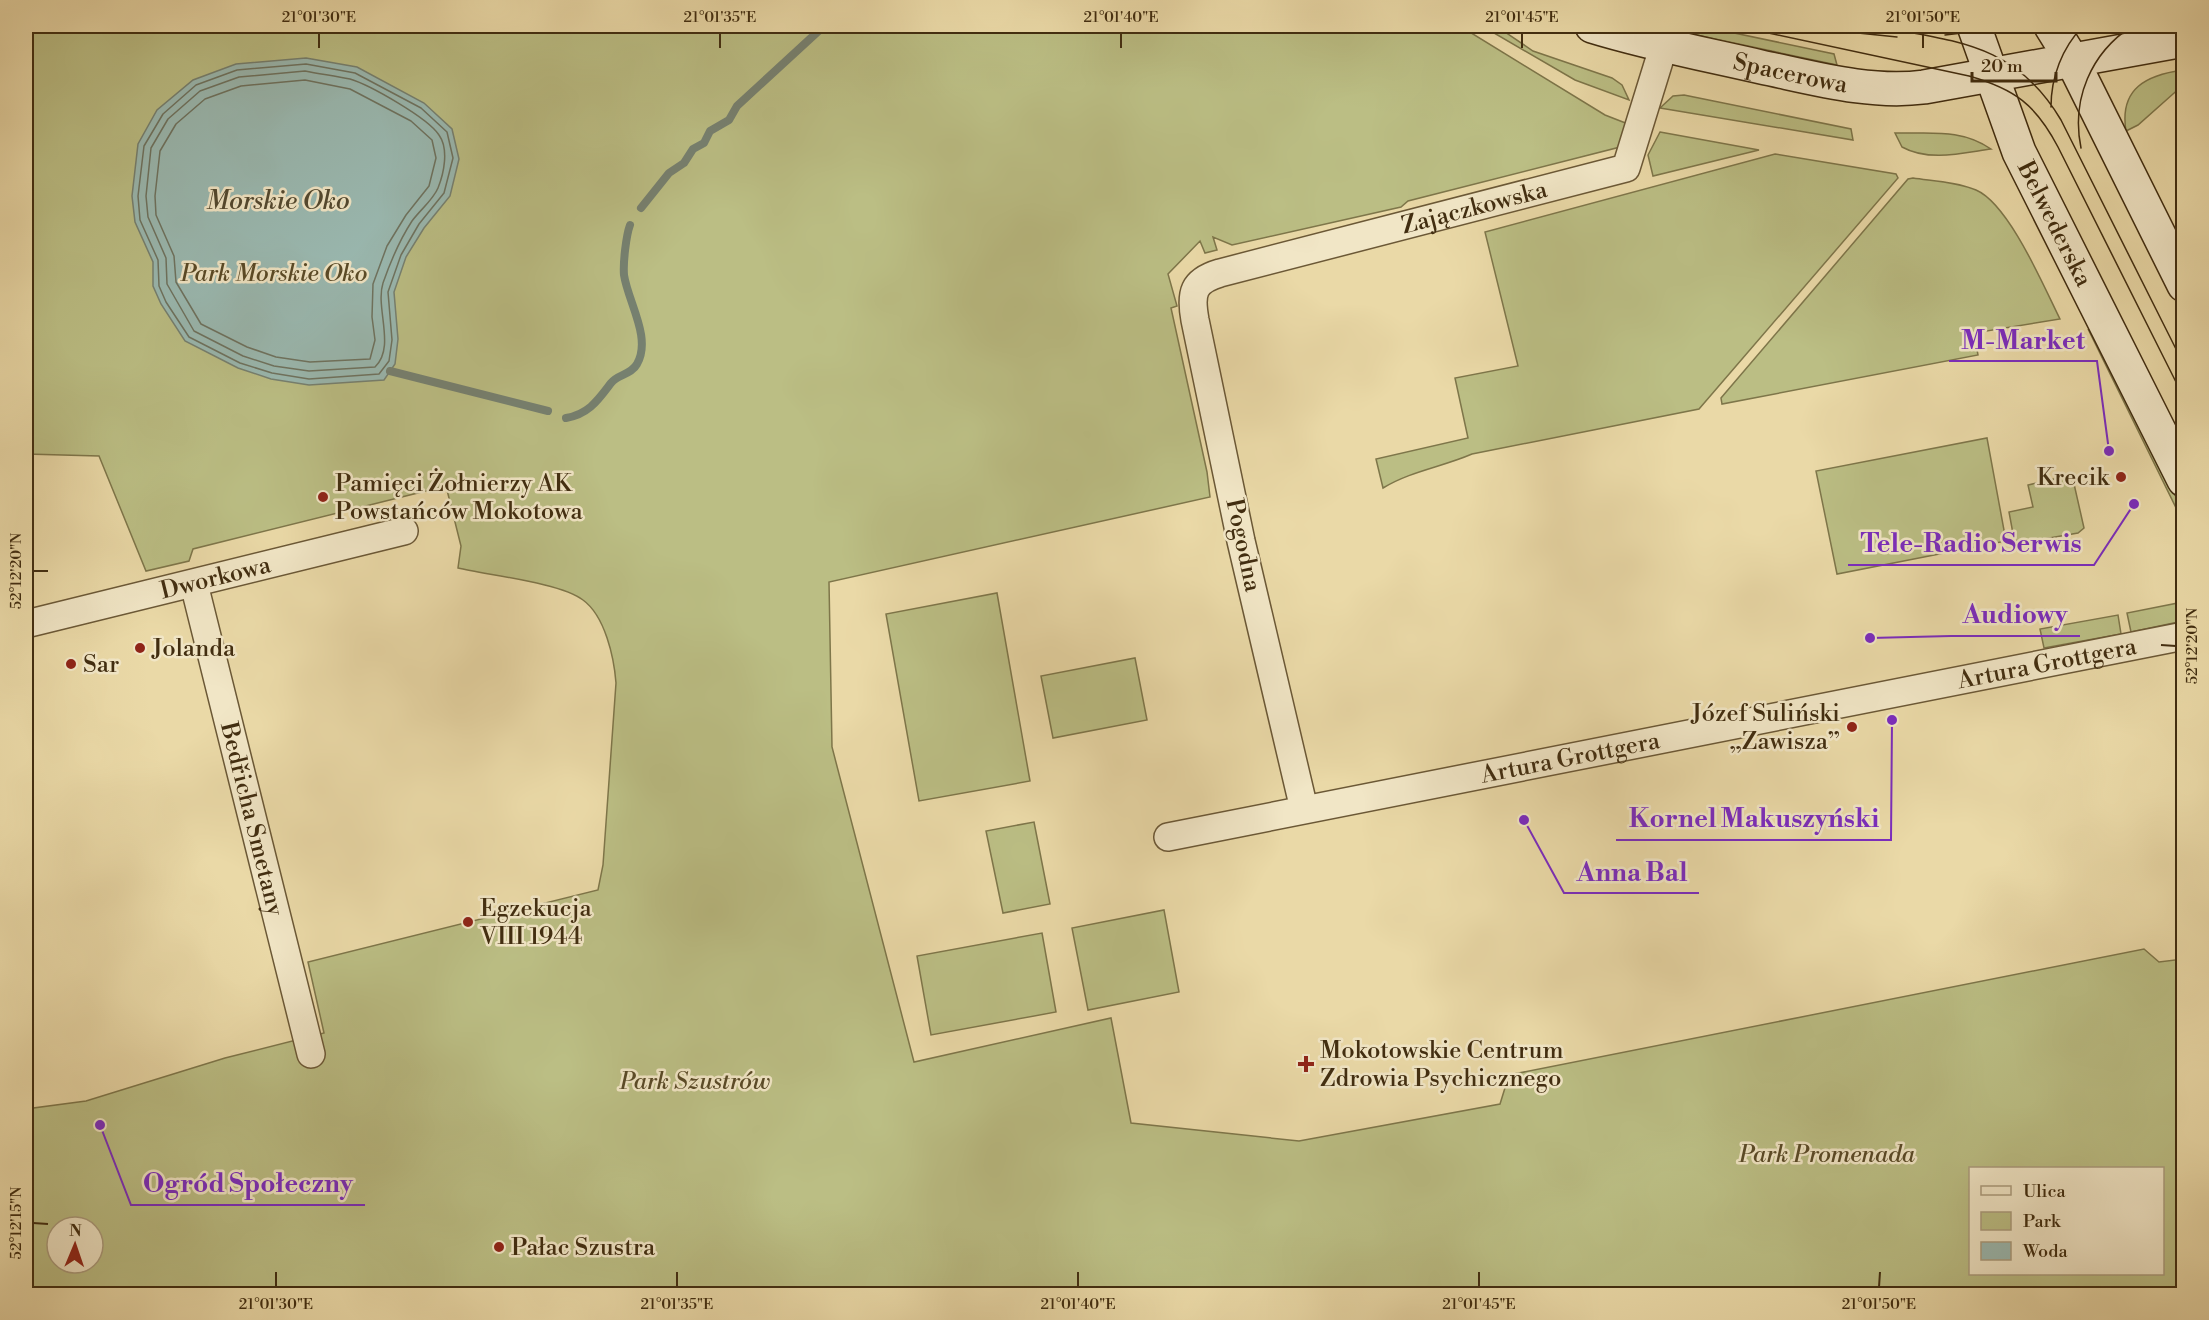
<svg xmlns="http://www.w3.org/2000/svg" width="2209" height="1320" viewBox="0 0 2209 1320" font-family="'Libre Bodoni',serif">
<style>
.green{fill:#bbbe84;stroke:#7e764a;stroke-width:1.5;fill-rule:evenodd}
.water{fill:#9ab9b1;stroke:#768171;stroke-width:1.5}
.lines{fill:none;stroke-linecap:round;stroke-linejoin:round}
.shore{stroke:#6e7360;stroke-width:1.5}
.stream{stroke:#768171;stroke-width:8}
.street-casing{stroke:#6b5836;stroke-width:30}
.secondary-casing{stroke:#412d10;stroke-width:36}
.street{stroke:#f1e6c6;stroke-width:27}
.secondary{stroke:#f1e6c6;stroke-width:33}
.tram{stroke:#412d10;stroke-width:1.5}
.ticks{fill:none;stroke:#412d10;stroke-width:2}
.poi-dot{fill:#8f2418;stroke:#f1e6c6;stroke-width:2}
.labels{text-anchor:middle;stroke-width:5;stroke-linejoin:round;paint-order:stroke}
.street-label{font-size:24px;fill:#412d10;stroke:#f1e6c6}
.park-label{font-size:24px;font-style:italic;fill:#594a27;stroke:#f1e6c6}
.poi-label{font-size:24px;fill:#412d10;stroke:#f1e6c6;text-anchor:start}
.water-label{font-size:26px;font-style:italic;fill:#534930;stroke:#f1e6c6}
.leader{fill:none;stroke:#7b2cbf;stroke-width:2}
.callout-dot{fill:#7b2cbf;stroke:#f1e6c6;stroke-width:2}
.callout-label{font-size:26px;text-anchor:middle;font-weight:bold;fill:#7b2cbf;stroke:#f1e6c6;stroke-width:5;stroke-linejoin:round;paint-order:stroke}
.neatline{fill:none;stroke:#412d10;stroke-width:2}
.ticks-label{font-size:15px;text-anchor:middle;fill:#412d10}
</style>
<rect width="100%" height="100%" fill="#ead9a7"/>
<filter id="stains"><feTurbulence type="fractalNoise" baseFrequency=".00333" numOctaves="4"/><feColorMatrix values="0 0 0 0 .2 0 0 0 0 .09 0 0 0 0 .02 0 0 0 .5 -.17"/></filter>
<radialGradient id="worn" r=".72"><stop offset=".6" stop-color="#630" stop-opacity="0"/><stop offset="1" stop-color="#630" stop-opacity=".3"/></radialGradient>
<path class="green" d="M 26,26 L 493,26 L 499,31 L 522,26 L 1460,26 L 1605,115 L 1628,124 L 1620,147 L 1408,201 L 1401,207 L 1232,245 L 1213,237 L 1217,250 L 1205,253 L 1200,241 L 1168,274 L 1177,306 L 1171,308 L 1207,472 L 1210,497 L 829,582 L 832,747 L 914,1062 L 1111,1018 L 1131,1123 L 1299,1141 L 1500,1104 L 1509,1075 L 2144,949 L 2159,962 L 2183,959 L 2183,1294 L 26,1294 L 26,1109 L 86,1101 L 225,1058 L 324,1033 L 308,962 L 598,890 L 603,865 L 616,683 C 614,657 605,616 583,600 C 562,583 487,575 458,568 L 461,546 L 446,486 L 193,549 L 189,561 L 146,571 L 99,456 L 26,454 ZM 1970,1168 L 2162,1168 L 2162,1274 L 1970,1274 ZM 57,1227 L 93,1227 L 93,1263 L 57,1263 Z
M 1482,26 L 1496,26 L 1533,51 L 1612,78 L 1622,85 L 1629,100 L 1575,80 Z
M 1654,26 L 1701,26 L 1834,54 L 1837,65 Z
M 2183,70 L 2182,86 L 2138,125 L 2126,131 C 2119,88 2147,75 2183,70 Z
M 1684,95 L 1851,129 L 1853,140 L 1660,108 L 1673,96 Z
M 1660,132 L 1759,150 L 1653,176 L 1648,155 Z
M 1895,133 C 1930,134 1961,128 1991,149 C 1963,153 1929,162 1902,147 Z
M 1775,154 L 1896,174 L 1898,178 L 1699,409 L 1472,454 C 1442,467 1411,471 1383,488 L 1376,459 L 1468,438 L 1455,378 L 1518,366 L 1485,232 Z
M 1913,178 C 1933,181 1957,182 1976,190 C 2009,204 2044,287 2060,319 L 1974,333 L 1978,355 L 1722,404 L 1721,398 L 1908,179 Z
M 2088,329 L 2096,335 L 2183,511 L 2183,522 Z
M 1987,438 L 2006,541 L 1837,574 L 1816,471 Z
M 2072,475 L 2084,528 L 2078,533 L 2020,543 L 2014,539 L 2009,512 L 2033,507 L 2028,485 Z
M 997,593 L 1030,781 L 919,801 L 886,614 Z
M 2183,602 L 2183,621 L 2131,632 L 2127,613 Z
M 2118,615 L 2121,634 L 2044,648 L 2040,629 Z
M 1135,658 L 1147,720 L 1053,738 L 1041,676 Z
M 1034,822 L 1050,904 L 1003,913 L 986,831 Z
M 1164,910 L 1179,992 L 1088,1010 L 1072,928 Z
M 1042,933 L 1056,1012 L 931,1035 L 917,956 Z"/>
<path class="water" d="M 306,58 L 357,67 L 424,103 L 452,129 L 459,159 L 450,196 L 424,228 L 406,257 L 394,292 L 398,339 L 395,364 L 384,380 L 309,385 L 271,379 L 238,368 L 185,341 L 161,304 L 153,286 L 153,262 L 135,222 L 132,196 L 138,144 L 157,110 L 193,80 L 236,64 Z"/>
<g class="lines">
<path class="shore" d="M 306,64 L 355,73 L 421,108 L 447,132 L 453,158 L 444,193 L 419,224 L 401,255 L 388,292 L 392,340 L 389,361 L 379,374 L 309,379 L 272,373 L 240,363 L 189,337 L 166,302 L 159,286 L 158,260 L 140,220 L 138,196 L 144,146 L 163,114 L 196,85 L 237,70 Z
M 305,71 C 320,74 336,76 350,79 C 370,85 428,118 439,135 C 449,149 444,173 438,188 C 433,200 420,210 412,221 C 399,241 391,260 383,283 C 375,308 396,347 375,367 L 309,371 L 274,366 L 243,356 L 194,331 L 167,284 L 166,258 L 148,217 L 146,196 L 151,148 L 168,119 L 200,91 L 239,77 Z
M 305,80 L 350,89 L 411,121 L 432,140 L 436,158 L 429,186 L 406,215 L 387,246 L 373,284 L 372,317 L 375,340 L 370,359 L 310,362 L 276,357 L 247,347 L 201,324 L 176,282 L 174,256 L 156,215 L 155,196 L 160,151 L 176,124 L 205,99 L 241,86 Z"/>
<path class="stream" d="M 641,208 L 669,173 L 684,163 L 693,149 L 704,143 L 710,131 L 729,120 L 737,106 L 824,26
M 390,371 L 548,411
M 566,418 C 589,414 598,400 611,383 C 618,374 631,375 637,364 C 652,338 628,302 624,275 C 623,263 626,236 630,225"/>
<g class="street-casing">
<g id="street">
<path id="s1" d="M 194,584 L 311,1054"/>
<path id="s2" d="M 26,624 L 404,531"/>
<path id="s3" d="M 1304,809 L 1241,541 L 1195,320 C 1190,293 1193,281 1220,273 L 1626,168 L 1664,45"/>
<path id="s4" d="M 1168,837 L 2184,636"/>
</g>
</g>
<g class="secondary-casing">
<g id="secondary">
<path id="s5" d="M 1592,26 C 1647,43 1704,54 1761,67 C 1814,78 1870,94 1924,87 L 2184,40"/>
<path id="s6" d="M 1974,26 L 2019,152 L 2184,480"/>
<path d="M 2051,26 L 2072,60 L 2184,285"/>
</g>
</g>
<use href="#street" class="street"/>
<use href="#secondary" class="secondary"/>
<path class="tram" d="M 1736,26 L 1969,76 C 2015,89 2036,105 2058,147 L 2184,398
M 1817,26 L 1858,33 L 1897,37
M 1877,26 C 1957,42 2015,43 2061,120 L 2184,365
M 1945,35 L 2022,26
M 2051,107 C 2051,77 2062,48 2083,26
M 2081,148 C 2071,99 2091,53 2132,26"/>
</g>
<path class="ticks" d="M 319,48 L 319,33M 720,48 L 720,33M 1121,48 L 1121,33M 1522,48 L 1522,33M 1923,48 L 1923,33M 33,571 L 48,571M 2161,645 L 2176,646M 33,1223 L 48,1224M 276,1287 L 276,1272M 677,1287 L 677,1272M 1078,1287 L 1078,1272M 1479,1287 L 1479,1272M 1879,1287 L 1880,1272"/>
<g class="poi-dot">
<circle cx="2121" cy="477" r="6"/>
<circle cx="323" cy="497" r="6"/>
<circle cx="140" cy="648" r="6"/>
<circle cx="71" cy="664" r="6"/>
<circle cx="1852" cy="727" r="6"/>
<circle cx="468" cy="922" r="6"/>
<path d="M1303 1055h6v6h6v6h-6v6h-6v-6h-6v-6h6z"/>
<circle cx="499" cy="1247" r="6"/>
</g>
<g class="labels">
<g class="street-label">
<text dy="8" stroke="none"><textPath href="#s5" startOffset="204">Spacerowa</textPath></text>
<text dy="8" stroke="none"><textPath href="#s3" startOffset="825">Zajączkowska</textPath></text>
<text dy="8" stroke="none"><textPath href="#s6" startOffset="214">Belwederska</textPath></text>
<text transform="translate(1244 545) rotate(78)" y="8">Pogodna</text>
<text dy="8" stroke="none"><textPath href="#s2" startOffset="195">Dworkowa</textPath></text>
<text dy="8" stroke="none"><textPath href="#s4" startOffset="896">Artura Grottgera</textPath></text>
<text dy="8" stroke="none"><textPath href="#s4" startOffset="410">Artura Grottgera</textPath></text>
<text dy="8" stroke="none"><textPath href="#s1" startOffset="242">Bedřicha Smetany</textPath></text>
</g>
<g class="park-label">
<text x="274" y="281">Park Morskie Oko</text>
<text x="695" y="1089">Park Szustrów</text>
<text x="1827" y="1162">Park Promenada</text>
</g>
<g class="poi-label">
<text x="2109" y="485" text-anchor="end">Krecik</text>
<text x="335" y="491">Pamięci Żołnierzy AK<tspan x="335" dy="28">Powstańców Mokotowa</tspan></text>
<text x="152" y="656">Jolanda</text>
<text x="83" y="672">Sar</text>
<text x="1840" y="721" text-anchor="end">Józef Suliński<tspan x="1840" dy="28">„Zawisza”</tspan></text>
<text x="480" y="916">Egzekucja<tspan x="480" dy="28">VIII 1944</tspan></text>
<text x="1320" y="1058">Mokotowskie Centrum<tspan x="1320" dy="28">Zdrowia Psychicznego</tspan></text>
<text x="511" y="1255">Pałac Szustra</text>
</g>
<g class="water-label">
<text x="278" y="209">Morskie Oko</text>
</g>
</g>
<path class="leader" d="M2109 451L2097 361H1949M2134 504L2094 565H1848M1870 638L1951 636H2080M1892 720L1891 840H1616M1524 820L1564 893H1699M100 1125L131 1205H365"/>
<g class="callout-dot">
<circle cx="2109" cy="451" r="6"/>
<circle cx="2134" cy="504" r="6"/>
<circle cx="1870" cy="638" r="6"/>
<circle cx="1892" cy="720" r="6"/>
<circle cx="1524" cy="820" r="6"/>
<circle cx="100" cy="1125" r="6"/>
</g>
<g class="callout-label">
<text x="2023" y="349">M-Market</text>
<text x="1971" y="552">Tele-Radio Serwis</text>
<text x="2015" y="623">Audiowy</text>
<text x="1754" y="827">Kornel Makuszyński</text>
<text x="1632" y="881">Anna Bal</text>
<text x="248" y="1192">Ogród Społeczny</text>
</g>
<rect width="2209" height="1320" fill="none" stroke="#ead9a7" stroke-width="66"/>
<rect x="1969" y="1167" width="195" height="108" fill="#f1e6c6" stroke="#ab9c7d" stroke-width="1.5"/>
<rect x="1981" y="1186" width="30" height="9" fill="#f1e6c6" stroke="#ab9c7d" stroke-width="1.5"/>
<text x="2023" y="1197" font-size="18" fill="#412d10">Ulica</text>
<rect x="1981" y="1212" width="30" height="18" fill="#bbbe84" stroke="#ab9c7d" stroke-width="1.5"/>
<text x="2023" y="1227" font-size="18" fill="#412d10">Park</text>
<rect x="1981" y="1242" width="30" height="18" fill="#9ab9b1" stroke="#ab9c7d" stroke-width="1.5"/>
<text x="2023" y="1257" font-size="18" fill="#412d10">Woda</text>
<g transform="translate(75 1245) rotate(2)"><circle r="28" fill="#f1e6c6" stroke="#ab9c7d" stroke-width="1.5"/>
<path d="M0-4.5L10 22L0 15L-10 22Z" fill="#8f2418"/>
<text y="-9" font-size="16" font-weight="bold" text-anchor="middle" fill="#412d10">N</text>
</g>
<path d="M1972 72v9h84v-9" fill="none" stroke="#412d10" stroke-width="3"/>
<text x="1981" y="72" font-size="18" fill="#412d10" stroke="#f1e6c6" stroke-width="4.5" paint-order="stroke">20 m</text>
<rect x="33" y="33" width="2143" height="1254" class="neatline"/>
<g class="ticks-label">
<text x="319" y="22">21°01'30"E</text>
<text x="720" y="22">21°01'35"E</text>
<text x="1121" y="22">21°01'40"E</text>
<text x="1522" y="22">21°01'45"E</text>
<text x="1923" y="22">21°01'50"E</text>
<text transform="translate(16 571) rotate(-90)" y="5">52°12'20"N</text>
<text transform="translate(2192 646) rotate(-90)" y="5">52°12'20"N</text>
<text transform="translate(16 1223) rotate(-90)" y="5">52°12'15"N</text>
<text x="276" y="1309">21°01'30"E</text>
<text x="677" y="1309">21°01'35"E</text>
<text x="1078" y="1309">21°01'40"E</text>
<text x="1479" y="1309">21°01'45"E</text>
<text x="1879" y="1309">21°01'50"E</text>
</g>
<rect width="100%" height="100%" filter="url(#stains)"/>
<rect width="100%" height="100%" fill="url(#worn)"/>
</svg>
